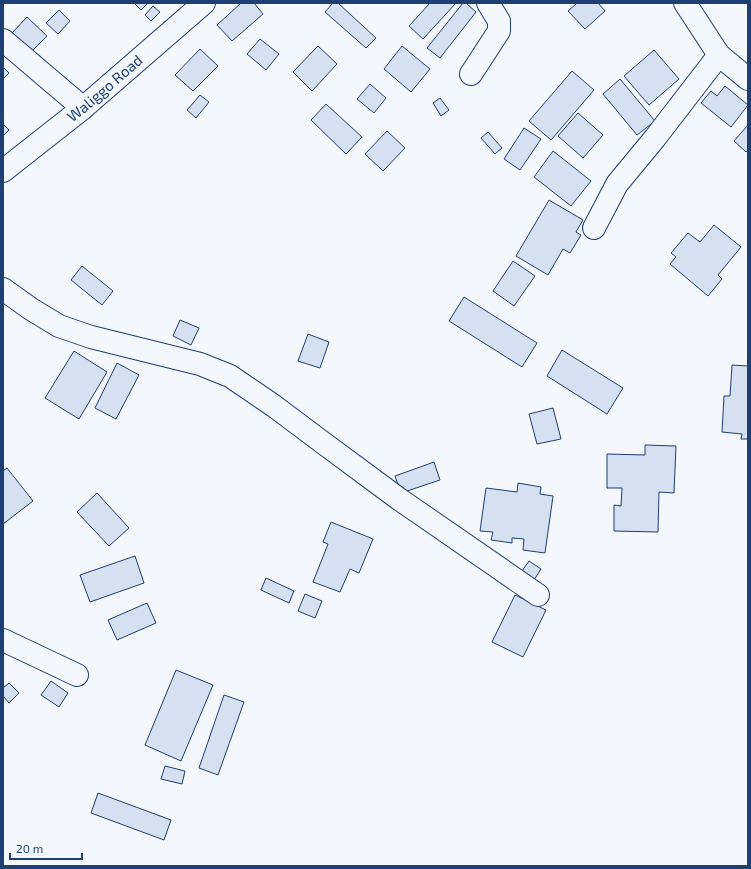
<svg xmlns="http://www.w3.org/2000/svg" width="751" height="869" viewBox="0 0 751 869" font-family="'Exo 2',sans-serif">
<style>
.building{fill:#d5e0f0;stroke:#1d3f73}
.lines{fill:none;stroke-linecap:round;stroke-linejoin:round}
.minor-casing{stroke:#1d3f73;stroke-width:24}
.minor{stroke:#f4f7fb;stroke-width:22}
.labels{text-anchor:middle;stroke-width:3;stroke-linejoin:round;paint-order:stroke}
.street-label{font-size:15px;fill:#1d3f73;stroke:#f4f7fb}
</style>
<rect width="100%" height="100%" fill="#f4f7fb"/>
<path class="building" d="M 134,3 L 148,3 L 141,10 Z
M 241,3 L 254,3 L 263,14 L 232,41 L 217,25 Z
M 333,3 L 338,3 L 376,38 L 366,48 L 325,12 Z
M 430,3 L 456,3 L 423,39 L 409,26 Z
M 463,3 L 466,3 L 476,12 L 440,58 L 427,48 Z
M 577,3 L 598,3 L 605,11 L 585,29 L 568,11 Z
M 153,6 L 160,12 L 151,21 L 145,15 Z
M 59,10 L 70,21 L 58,34 L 46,23 Z
M 27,17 L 47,36 L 32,51 L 12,33 Z
M 260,39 L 279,54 L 266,70 L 247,54 Z
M 318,46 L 337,64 L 312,91 L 293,72 Z
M 402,46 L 430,69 L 411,92 L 384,69 Z
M 200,49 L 218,66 L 193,91 L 175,75 Z
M 654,50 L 679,79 L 649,105 L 624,76 Z
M 3,67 L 9,73 L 3,79 Z
M 572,71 L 594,90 L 551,140 L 529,121 Z
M 620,79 L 655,121 L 637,135 L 603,94 Z
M 370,84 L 386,98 L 374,113 L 357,99 Z
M 725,86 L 748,105 L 731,127 L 701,103 L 711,91 L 717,96 Z
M 200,95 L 209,102 L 196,118 L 187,110 Z
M 440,98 L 449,110 L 441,116 L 433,103 Z
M 326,104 L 362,137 L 346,154 L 311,120 Z
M 578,113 L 603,135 L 583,158 L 558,136 Z
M 3,124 L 9,130 L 3,136 Z
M 748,125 L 748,150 L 746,152 L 734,141 Z
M 524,128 L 541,139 L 520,170 L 504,159 Z
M 387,131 L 405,148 L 383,171 L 365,154 Z
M 488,132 L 502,148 L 495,154 L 481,138 Z
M 553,151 L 591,181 L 571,206 L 534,177 Z
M 549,200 L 583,220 L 576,232 L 581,235 L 570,253 L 563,249 L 548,275 L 516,256 Z
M 714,225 L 741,247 L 718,275 L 722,279 L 708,296 L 670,264 L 676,257 L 671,253 L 688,233 L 700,242 Z
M 513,261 L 535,276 L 514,306 L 493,291 Z
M 82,266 L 113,291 L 102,305 L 71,280 Z
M 464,297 L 537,343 L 522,367 L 449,321 Z
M 180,320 L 199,328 L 191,345 L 173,336 Z
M 308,334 L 329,342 L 320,368 L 298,361 Z
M 562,350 L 623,388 L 607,414 L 547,376 Z
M 74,351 L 107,372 L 79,419 L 45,398 Z
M 117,363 L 139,375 L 116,419 L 95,408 Z
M 732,365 L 748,366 L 748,439 L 741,439 L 742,434 L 722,432 L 724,396 L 730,396 Z
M 553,408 L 561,439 L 537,444 L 529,414 Z
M 645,445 L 676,446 L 674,493 L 659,492 L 658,532 L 614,531 L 614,505 L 621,506 L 622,488 L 607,488 L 607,454 L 645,455 Z
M 434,462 L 440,480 L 401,493 L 395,476 Z
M 7,468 L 33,501 L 3,524 L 3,471 Z
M 518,483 L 541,487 L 540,494 L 553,496 L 545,553 L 523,550 L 524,539 L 512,538 L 512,543 L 491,540 L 493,532 L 480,531 L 486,488 L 517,492 Z
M 97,493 L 129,528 L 109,546 L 77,512 Z
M 331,522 L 373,539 L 359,573 L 350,569 L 340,592 L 313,582 L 328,544 L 323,542 Z
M 135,556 L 144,583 L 90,602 L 80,575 Z
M 529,561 L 541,569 L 534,580 L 522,571 Z
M 266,578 L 294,591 L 289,603 L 261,590 Z
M 305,594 L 322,601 L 315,618 L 298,611 Z
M 515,595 L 546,610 L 523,657 L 492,642 Z
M 147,603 L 156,623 L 117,640 L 108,620 Z
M 176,670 L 213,685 L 181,761 L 145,745 Z
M 51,681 L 68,693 L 59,707 L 41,695 Z
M 9,683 L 19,693 L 9,703 L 3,696 L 3,688 Z
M 224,695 L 244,702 L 218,775 L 199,768 Z
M 165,766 L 185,771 L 182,784 L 161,779 Z
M 98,793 L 171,820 L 164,840 L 91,813 Z"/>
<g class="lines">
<g class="minor-casing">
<g id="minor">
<path d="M 685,3 L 719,55 L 748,79"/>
<path d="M 3,40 L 83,108"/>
<path d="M 471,74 L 499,31 L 499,21 L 488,3"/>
<path id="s1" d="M 3,171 L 83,108 L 204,3"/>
<path d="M 594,228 L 617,184 L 655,138 L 719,55"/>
<path d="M 3,289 L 31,309 L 59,326 L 91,337 L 200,364 L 230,376 L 274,406 L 322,442 L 399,499 L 538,595"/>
<path d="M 3,640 L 77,675"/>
</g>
</g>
<use href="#minor" class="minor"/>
</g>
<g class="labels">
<g class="street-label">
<text dy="5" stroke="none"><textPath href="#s1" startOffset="131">Waliggo Road</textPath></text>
</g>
</g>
<rect width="751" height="869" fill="none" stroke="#1d3f73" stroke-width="8"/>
<path d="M10 853v6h72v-6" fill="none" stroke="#1d3f73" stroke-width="2"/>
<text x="16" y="853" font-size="12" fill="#1d3f73" stroke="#f4f7fb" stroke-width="3" paint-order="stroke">20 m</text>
</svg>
